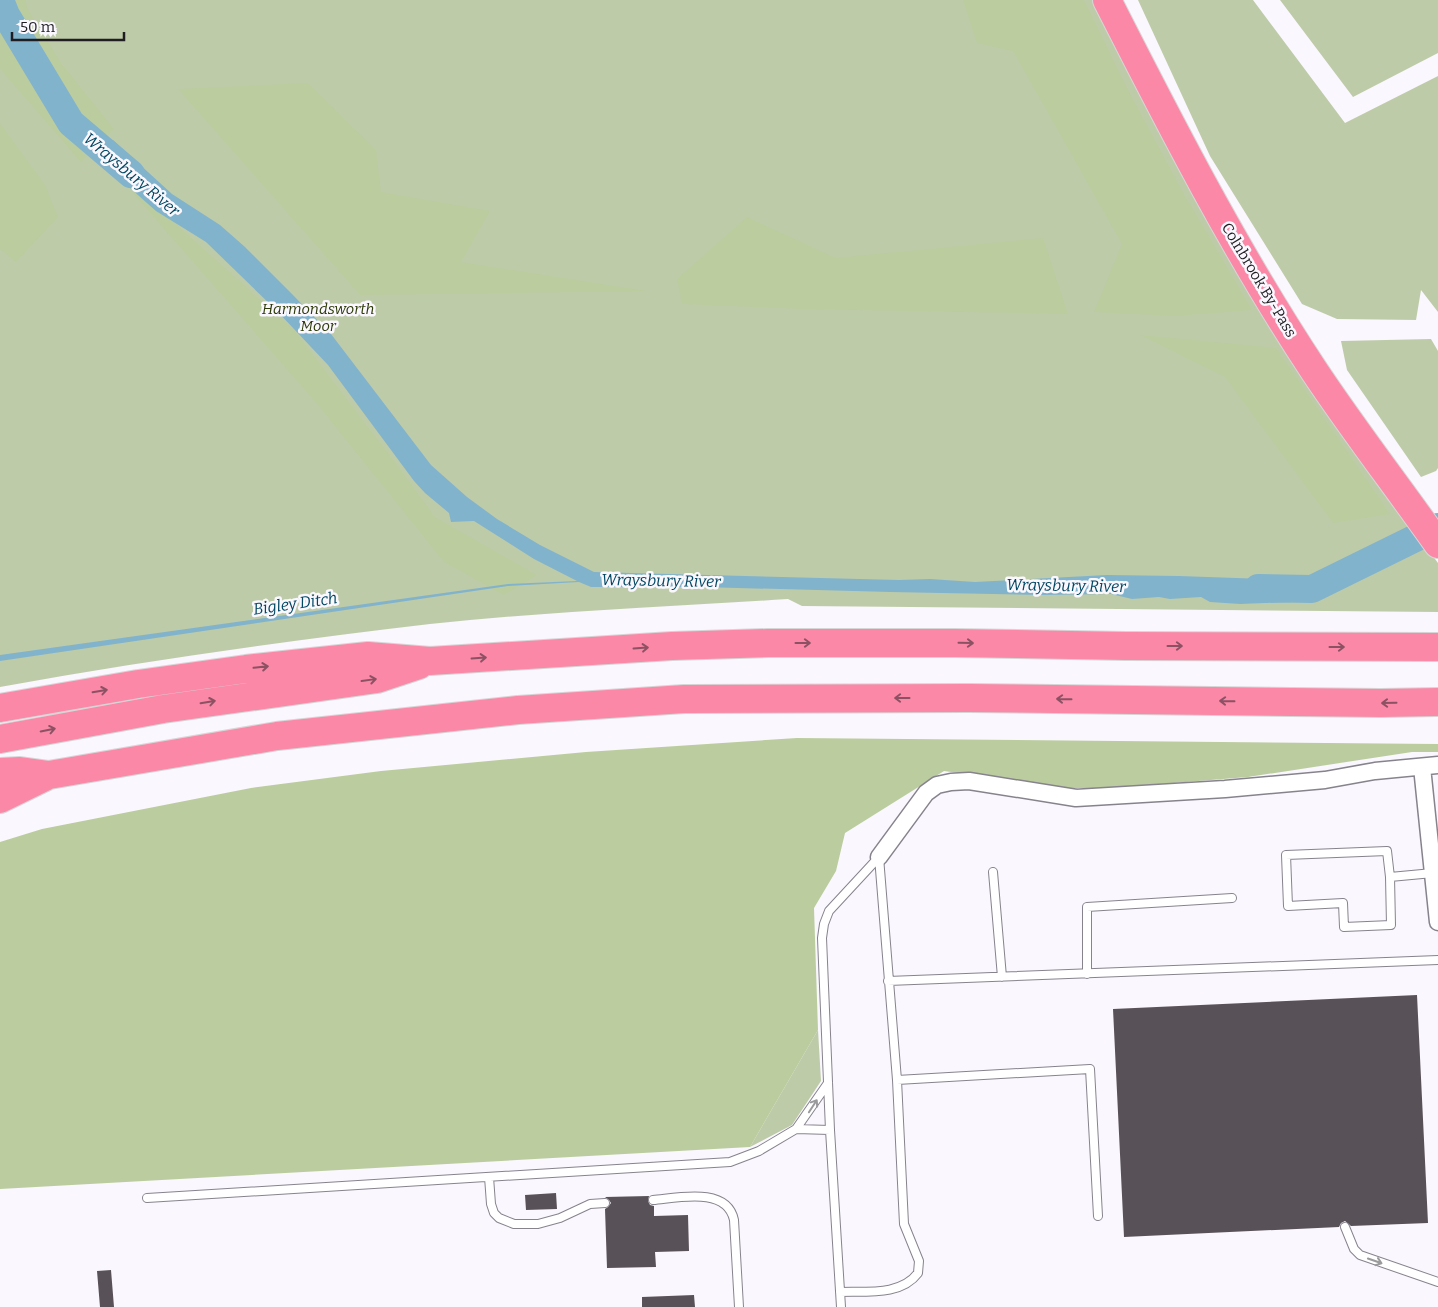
<svg xmlns="http://www.w3.org/2000/svg" width="1438" height="1307" viewBox="0 0 1438 1307" font-family="Bitter,serif">
<style>
.green{fill:#becba8}
.forest{fill:#bbcc9f}
.water{fill:#82b3cc}
.lines{fill:none;stroke-linecap:round;stroke-linejoin:round}
.river{stroke:#82b3cc;stroke-width:28}
.building{fill:#595158}
.lane-casing{stroke:#87838d;stroke-width:10}
.street-casing{stroke:#87838d;stroke-width:19}
.highway-casing{stroke:#d7d6d7;stroke-width:30}
.lane{stroke:#fff;stroke-width:8}
.street{stroke:#fff;stroke-width:16}
.highway{stroke:#fa88a6;stroke-width:28}
.oneway{stroke:#8c5264}
.oneway2{stroke:#9a999b}
.labels{text-anchor:middle;stroke-width:5;stroke-linejoin:round;paint-order:stroke}
.street-label{font-size:15px;fill:#1f1d21;stroke:#faf7fe}
.park-label{font-size:15px;font-style:italic;fill:#2c3a07;stroke:#faf7fe}
.water-label{font-size:16px;font-style:italic;fill:#014761;stroke:#faf7fe}
</style>
<rect width="100%" height="100%" fill="#faf7fe"/>
<path class="green" d="M 0,0 L 1094,0 L 1139,94 L 1179,170 L 1227,255 L 1396,506 L 1438,563 L 1438,612 L 802,606 L 788,599 C 669,607 549,611 430,624 C 286,641 142,661 0,687 Z
M 1138,0 L 1253,0 L 1345,123 L 1438,76 L 1438,312 L 1421,290 L 1416,320 L 1337,319 L 1302,304 L 1210,156 Z
M 1280,0 L 1438,0 L 1438,53 L 1353,97 Z
M 1431,339 L 1438,351 L 1438,468 L 1436,471 L 1421,477 L 1347,370 L 1341,341 Z
M 818,1030 L 821,1081 L 792,1125 L 750,1147 Z"/>
<path class="forest" d="M 0,0 L 25,0 L 28,10 L 61,63 L 114,129 L 81,162 L 0,69 Z
M 963,0 L 1084,0 L 1128,90 L 1181,189 L 1252,310 L 1176,316 L 1094,312 L 1122,244 L 1013,51 L 977,43 Z
M 308,83 L 376,150 L 381,192 L 490,211 L 461,262 L 646,291 L 360,295 L 178,89 Z
M 0,123 L 45,185 L 58,217 L 16,262 L 0,249 Z
M 103,159 L 294,330 L 397,465 L 435,517 L 537,575 L 504,595 L 444,562 L 318,405 Z
M 747,217 L 836,258 L 1043,238 L 1068,314 L 804,309 L 682,304 L 677,279 Z
M 1140,335 L 1276,348 L 1390,514 L 1333,523 L 1225,377 Z
M 797,738 L 1438,744 L 1438,752 L 1412,752 L 1248,777 L 1111,788 L 1068,788 L 944,771 L 845,833 L 836,871 L 814,908 L 818,1030 L 750,1147 L 0,1189 L 0,842 L 42,829 L 251,788 L 381,771 L 586,752 Z"/>
<path class="water" d="M 113,140 L 172,194 L 220,225 L 245,247 L 292,294 L 331,334 L 431,465 L 467,497 L 497,519 L 540,545 L 594,572 L 899,580 L 930,579 L 975,582 L 1107,575 L 1179,576 L 1294,580 L 1295,602 L 1240,604 L 1210,602 L 1201,597 L 1170,599 L 1159,597 L 1132,599 L 1111,594 L 1044,595 L 890,592 L 701,587 L 591,587 L 579,582 L 508,586 L 0,661 L 0,655 L 508,584 L 577,581 L 534,559 L 474,521 L 451,522 L 449,513 L 425,493 L 414,481 L 328,365 L 276,310 L 206,242 L 156,211 L 96,158 Z"/>
<g class="lines">
<path class="river" d="M 0,0 L 6,15 L 71,123 L 131,174
M 1258,588 L 1312,589 L 1438,527"/>
</g>
<path class="building" d="M 1417,995 L 1428,1223 L 1351,1226 L 1345,1221 L 1341,1223 L 1339,1227 L 1124,1237 L 1113,1009 Z
M 556,1193 L 557,1209 L 526,1210 L 525,1195 Z
M 649,1196 L 648,1201 L 650,1205 L 654,1206 L 654,1216 L 688,1215 L 689,1251 L 655,1252 L 656,1267 L 607,1268 L 605,1209 L 608,1207 L 611,1203 L 609,1200 L 605,1197 Z
M 111,1270 L 114,1307 L 100,1307 L 97,1271 Z
M 694,1295 L 695,1307 L 642,1307 L 642,1297 Z"/>
<g class="lines">
<g class="lane-casing">
<path id="lane" d="M 879,857 L 897,1080 L 1090,1069 L 1098,1216
M 993,872 L 1002,977
M 1390,877 L 1391,925 L 1344,927 L 1343,903 L 1288,906 L 1286,855 L 1387,851 L 1390,877 L 1433,873
M 1087,974 L 1087,907 L 1232,898
M 888,981 L 1438,960
M 796,1129 L 830,1130
M 489,1177 L 491,1204 L 494,1213 L 499,1218 L 514,1224 L 538,1224 L 560,1218 L 590,1204 L 605,1203
M 147,1198 L 730,1162 L 759,1151 L 796,1129 L 828,1083
M 653,1200 C 677,1198 727,1186 734,1220 L 739,1307
M 1345,1227 L 1354,1249 L 1360,1255 L 1438,1282
M 840,1292 C 866,1291 901,1296 918,1273 L 919,1261 L 904,1224 L 897,1080
M 841,1307 L 830,1130 L 822,938 L 824,924 L 829,911 L 879,857"/>
</g>
<g class="street-casing">
<path id="street" d="M 1422,767 L 1438,922
M 879,857 L 926,793 L 937,785 L 951,782 L 969,781 L 1076,798 L 1225,789 L 1325,780 L 1375,771 L 1438,765"/>
</g>
<g class="highway-casing">
<path id="highway" d="M 1107,0 C 1171,126 1235,251 1313,369 C 1352,428 1397,486 1438,544
M 0,708 L 138,684 L 246,669 L 368,656 L 430,661 L 672,646 L 768,643 L 954,643 L 1126,646 L 1438,647
M 0,739 L 163,709 L 377,679 L 419,665
M 0,772 L 20,771 L 49,775 L 277,736 L 518,710 L 684,699 L 969,698 L 1381,703 L 1438,702
M 0,799 L 49,775"/>
</g>
<use href="#lane" class="lane"/>
<use href="#street" class="street"/>
<use href="#highway" class="highway"/>
</g>
<defs><path id="oneway-shaft" d="M-6 0H5M1.5-3L5.5 0L1.5 3" fill="none" stroke-width="1.6" stroke-linecap="round" stroke-linejoin="round" transform="scale(1.25)"/></defs>
<g class="oneway">
<use href="#oneway-shaft" transform="translate(803 643)"/>
<use href="#oneway-shaft" transform="translate(966 643) rotate(1)"/>
<use href="#oneway-shaft" transform="translate(1175 646)"/>
<use href="#oneway-shaft" transform="translate(1337 647)"/>
<use href="#oneway-shaft" transform="translate(641 648) rotate(-4)"/>
<use href="#oneway-shaft" transform="translate(479 658) rotate(-4)"/>
<use href="#oneway-shaft" transform="translate(261 667) rotate(-6)"/>
<use href="#oneway-shaft" transform="translate(369 680) rotate(-8)"/>
<use href="#oneway-shaft" transform="translate(100 691) rotate(-9)"/>
<use href="#oneway-shaft" transform="translate(902 698) rotate(180)"/>
<use href="#oneway-shaft" transform="translate(1064 699) rotate(-179)"/>
<use href="#oneway-shaft" transform="translate(1227 701) rotate(-179)"/>
<use href="#oneway-shaft" transform="translate(208 702) rotate(-9)"/>
<use href="#oneway-shaft" transform="translate(1389 703) rotate(179)"/>
<use href="#oneway-shaft" transform="translate(48 730) rotate(-11)"/>
</g>
<g class="oneway2">
<use href="#oneway-shaft" transform="translate(813 1106) rotate(-57)"/>
<use href="#oneway-shaft" transform="translate(1375 1261) rotate(19)"/>
</g>
<g class="labels">
<g class="street-label">
<text transform="translate(1259 280) rotate(59)" y="5">Colnbrook By-Pass</text>
</g>
<g class="park-label">
<text x="318" y="314">Harmondsworth<tspan x="318" dy="17">Moor</tspan></text>
</g>
<g class="water-label">
<text transform="translate(132 174) rotate(40)" y="6">Wraysbury River</text>
<text transform="translate(661 580) rotate(1)" y="6">Wraysbury River</text>
<text transform="translate(1066 585) rotate(1)" y="6">Wraysbury River</text>
<text transform="translate(295 603) rotate(-8)" y="6">Bigley Ditch</text>
</g>
</g>
<path d="M12 32v8h112v-8" fill="none" stroke="#1f1d21" stroke-width="2.5"/>
<text x="20" y="32" font-size="15" fill="#1f1d21" stroke="#faf7fe" stroke-width="4" paint-order="stroke">50 m</text>
</svg>
